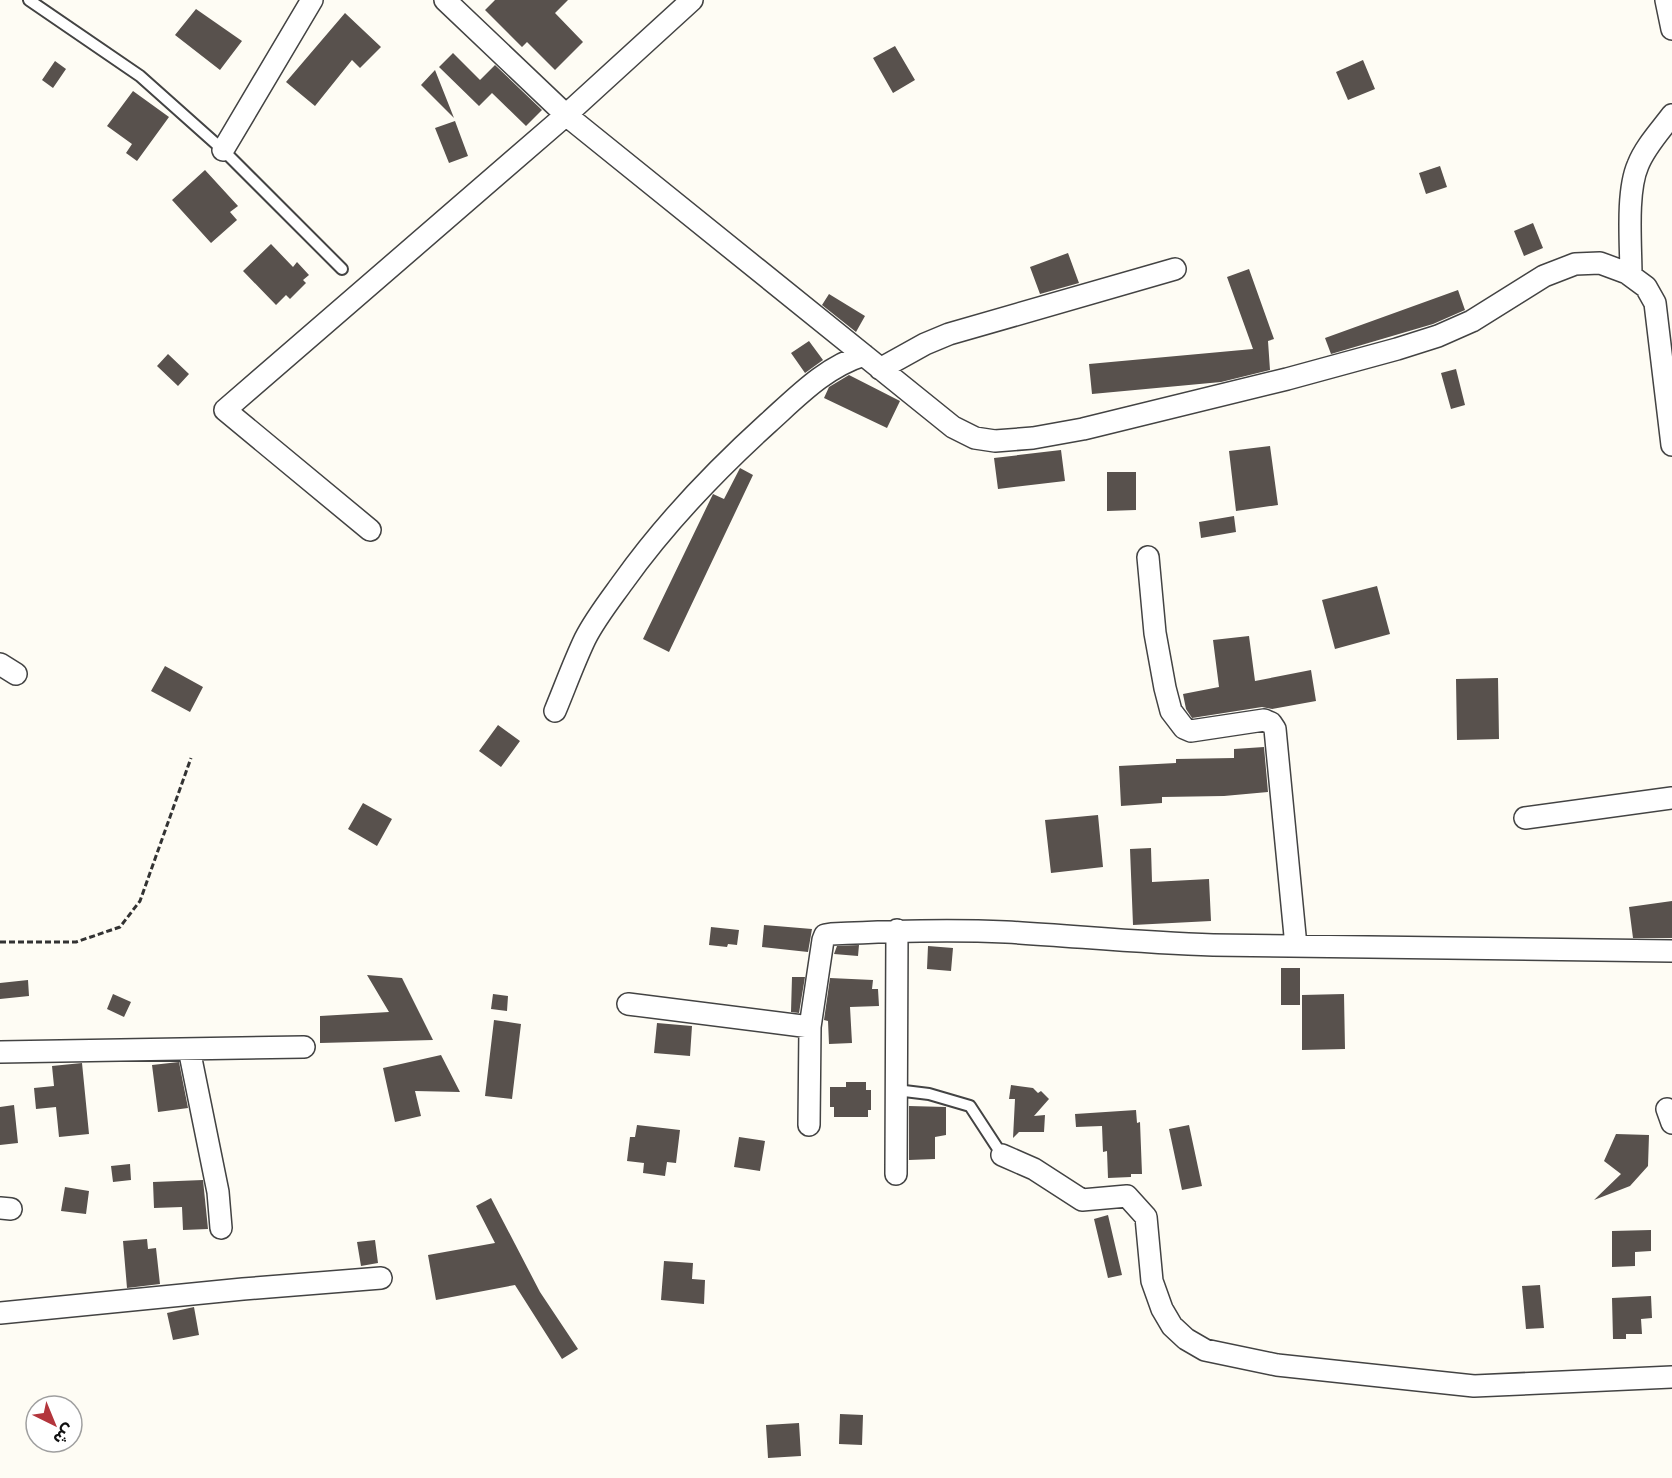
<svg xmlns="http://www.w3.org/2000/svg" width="1672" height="1478" viewBox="0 0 1672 1478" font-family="'Libre Baskerville','Noto Sans Arabic',serif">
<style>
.building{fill:#58514d}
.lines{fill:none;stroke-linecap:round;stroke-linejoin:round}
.service-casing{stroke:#434343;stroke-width:14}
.minor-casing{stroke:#434343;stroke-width:24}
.path{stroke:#323232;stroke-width:3;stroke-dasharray:6 3;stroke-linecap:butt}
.service{stroke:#fff;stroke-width:10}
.minor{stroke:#fff;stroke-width:21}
</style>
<rect width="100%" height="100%" fill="#fefcf4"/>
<path class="building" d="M 495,0 L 568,0 L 555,13 L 583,42 L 555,70 L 527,42 L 522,47 L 485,10 Z
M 196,9 L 242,41 L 220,70 L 175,35 Z
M 345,13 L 381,47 L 360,68 L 352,60 L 315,106 L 286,82 Z
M 895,46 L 915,80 L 893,93 L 873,58 Z
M 453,53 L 480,80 L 495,65 L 542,110 L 526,126 L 492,93 L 479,106 L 439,67 Z
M 1363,60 L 1375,89 L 1348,100 L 1336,72 Z
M 55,61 L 66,69 L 53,88 L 42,80 Z
M 435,70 L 454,118 L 421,85 Z
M 133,91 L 169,117 L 137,161 L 126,153 L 132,144 L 107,126 Z
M 455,121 L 468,156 L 449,163 L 435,128 Z
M 1440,166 L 1447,187 L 1426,194 L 1419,173 Z
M 205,170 L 238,206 L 230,212 L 237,220 L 211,243 L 172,200 Z
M 1533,223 L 1543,248 L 1524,256 L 1514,231 Z
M 271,244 L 293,267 L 297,262 L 309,275 L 303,280 L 306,283 L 290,299 L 286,295 L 276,305 L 243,271 Z
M 1068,253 L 1079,283 L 1040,294 L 1030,267 Z
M 1249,269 L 1274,339 L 1268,341 L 1270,370 L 1221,382 L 1092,394 L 1089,364 L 1253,349 L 1227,277 Z
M 1458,290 L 1465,310 L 1433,324 L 1331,354 L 1325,338 Z
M 829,294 L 865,316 L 856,332 L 822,305 Z
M 809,341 L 823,360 L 805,373 L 791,353 Z
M 168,354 L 189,374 L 178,386 L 157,366 Z
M 1456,369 L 1465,405 L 1451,409 L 1441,373 Z
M 849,375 L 900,401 L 887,428 L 824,398 L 829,387 Z
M 1270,446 L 1278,505 L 1236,511 L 1229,451 Z
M 1061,450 L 1065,481 L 998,489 L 994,458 Z
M 740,468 L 753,475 L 669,652 L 643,639 L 713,494 L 724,499 Z
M 1107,472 L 1136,472 L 1136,510 L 1107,511 Z
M 1234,516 L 1236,532 L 1201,538 L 1199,522 Z
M 1377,586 L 1390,634 L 1335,649 L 1322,600 Z
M 1249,636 L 1255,681 L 1311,670 L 1316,701 L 1272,709 L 1262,707 L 1192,718 L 1186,709 L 1183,694 L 1219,687 L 1213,640 Z
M 165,666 L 203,687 L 190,712 L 151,691 Z
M 1498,678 L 1499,739 L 1457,740 L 1456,679 Z
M 498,725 L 520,741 L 501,767 L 479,751 Z
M 1264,747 L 1268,792 L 1224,796 L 1162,797 L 1162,803 L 1121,806 L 1119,766 L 1176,763 L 1176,759 L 1234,758 L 1234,749 Z
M 363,803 L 392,819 L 377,846 L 348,829 Z
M 1098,815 L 1103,867 L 1051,873 L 1045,820 Z
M 1151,848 L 1152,882 L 1209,879 L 1211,921 L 1133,925 L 1130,849 Z
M 1672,901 L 1672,938 L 1633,938 L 1629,907 Z
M 764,925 L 812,929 L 808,952 L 762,947 Z
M 711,927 L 739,930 L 737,945 L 728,944 L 727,947 L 709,945 Z
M 859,945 L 858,956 L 834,954 L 837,946 Z
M 928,946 L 953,948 L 951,971 L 927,969 Z
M 1281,968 L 1300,968 L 1300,1005 L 1281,1005 Z
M 367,975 L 402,978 L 433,1040 L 320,1043 L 320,1016 L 389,1012 Z
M 792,977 L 805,977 L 799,1013 L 791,1012 Z
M 830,978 L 873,980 L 872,989 L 878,989 L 879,1006 L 850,1007 L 852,1043 L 829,1044 L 828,1021 L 824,1020 Z
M 28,980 L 29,996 L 0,999 L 0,983 Z
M 113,994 L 131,1002 L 124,1017 L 107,1009 Z
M 493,994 L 508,996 L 507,1011 L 491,1009 Z
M 1344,994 L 1345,1049 L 1302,1050 L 1302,995 Z
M 494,1020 L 521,1024 L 512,1099 L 485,1096 Z
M 657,1023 L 692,1026 L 690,1056 L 654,1053 Z
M 441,1055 L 460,1092 L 415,1091 L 421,1116 L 395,1122 L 383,1068 Z
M 179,1062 L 188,1108 L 158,1112 L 152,1065 Z
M 82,1063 L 89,1134 L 59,1137 L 56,1107 L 36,1109 L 34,1088 L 54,1086 L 52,1066 Z
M 846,1082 L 866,1082 L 866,1090 L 871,1090 L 871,1110 L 868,1110 L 868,1117 L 834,1117 L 834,1107 L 830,1107 L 830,1087 L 846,1087 Z
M 1011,1085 L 1033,1088 L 1038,1093 L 1041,1091 L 1049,1099 L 1034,1116 L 1045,1115 L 1044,1132 L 1019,1132 L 1013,1138 L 1015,1099 L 1009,1099 Z
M 14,1105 L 18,1143 L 0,1145 L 0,1107 Z
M 909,1106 L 946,1107 L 946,1135 L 935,1137 L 935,1159 L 909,1160 Z
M 1136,1110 L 1137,1123 L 1140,1122 L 1142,1174 L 1131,1174 L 1131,1177 L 1108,1178 L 1107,1151 L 1103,1152 L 1102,1126 L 1076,1127 L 1075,1114 Z
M 637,1125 L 680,1130 L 676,1163 L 667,1162 L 665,1176 L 643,1173 L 644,1163 L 627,1161 L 630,1137 L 635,1137 Z
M 1189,1125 L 1202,1186 L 1182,1190 L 1169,1129 Z
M 1616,1134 L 1649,1135 L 1648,1166 L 1630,1186 L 1594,1200 L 1621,1174 L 1604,1161 Z
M 739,1137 L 765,1141 L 760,1171 L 734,1167 Z
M 130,1164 L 131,1180 L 113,1182 L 111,1166 Z
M 203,1180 L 208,1229 L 183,1230 L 182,1207 L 154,1208 L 153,1182 Z
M 65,1187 L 89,1191 L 86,1214 L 61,1211 Z
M 491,1198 L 540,1292 L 578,1349 L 562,1359 L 515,1285 L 436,1300 L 428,1255 L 495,1243 L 476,1206 Z
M 1108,1215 L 1122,1275 L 1108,1278 L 1094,1219 Z
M 1651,1230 L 1651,1251 L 1635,1252 L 1635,1266 L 1612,1267 L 1612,1231 Z
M 147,1239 L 148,1249 L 156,1248 L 160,1284 L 127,1288 L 123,1241 Z
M 375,1240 L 378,1263 L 361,1266 L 357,1242 Z
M 664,1261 L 693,1263 L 692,1279 L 705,1280 L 704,1304 L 661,1300 Z
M 1540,1285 L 1544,1328 L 1526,1329 L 1522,1286 Z
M 1651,1296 L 1652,1318 L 1641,1319 L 1642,1334 L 1626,1334 L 1626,1339 L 1613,1339 L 1612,1298 Z
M 194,1307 L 199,1335 L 173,1340 L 167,1313 Z
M 840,1414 L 863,1415 L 862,1445 L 839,1444 Z
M 799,1423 L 801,1456 L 768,1458 L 766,1425 Z"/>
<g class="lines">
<g class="service-casing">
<path id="service" d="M 29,0 L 140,76 L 223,150 L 342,269
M 896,1090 L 929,1094 L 970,1106 L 1002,1155"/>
</g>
<g class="minor-casing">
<path id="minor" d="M 445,0 L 566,115 L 953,427 L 975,438 L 995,441 L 1033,438 L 1083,429 L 1287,379 L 1397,349 L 1438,336 L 1472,321 L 1544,276 L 1575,264 L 1600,263 L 1627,273 L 1646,287 L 1655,303 L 1672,445
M 1666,0 L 1672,29
M 223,150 L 312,0
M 1631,276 C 1631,246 1626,192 1638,165 C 1645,147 1660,131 1672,115
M 880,369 L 925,344 L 949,334 L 1175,269
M 370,530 L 225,410 L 566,115 L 692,0
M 1148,557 L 1155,633 L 1165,688 L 1171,711 L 1184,728 L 1191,731 L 1264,720 L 1271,723 L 1275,729 L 1296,946
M 0,664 L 16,674
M 555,711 C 565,687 574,662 585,639 C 595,619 610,600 623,582 C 665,523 714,472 768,423 C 797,397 825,367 864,355
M 1525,818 L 1672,798
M 628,1004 L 810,1027
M 189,1049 L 218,1192 L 221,1228
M 0,1052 L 304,1047
M 1667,1109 L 1672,1123
M 809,1125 L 810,1027 L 823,940 L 825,935 L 831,934 C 889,931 948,929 1006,932 C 1075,936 1143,943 1213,945 L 1672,951
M 1002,1155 L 1034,1169 L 1082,1200 L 1127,1196 L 1146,1217 L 1152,1281 L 1162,1309 L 1172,1326 L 1186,1339 L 1205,1350 L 1277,1365 L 1474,1386 L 1672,1377
M 896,1174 L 897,930
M 0,1208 L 11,1209
M 0,1313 L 243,1289 L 381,1278"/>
</g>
<path class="path" d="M 0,942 L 76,942 L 120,927 L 140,901 L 191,758"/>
<use href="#service" class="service"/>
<use href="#minor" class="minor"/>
</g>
<g transform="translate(54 1424) rotate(137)"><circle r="28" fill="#ffffff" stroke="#9f9f9f" stroke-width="1.5"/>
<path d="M0-4.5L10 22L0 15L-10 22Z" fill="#b3353c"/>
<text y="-9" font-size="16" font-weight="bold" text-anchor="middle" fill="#101010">ش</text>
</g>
</svg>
